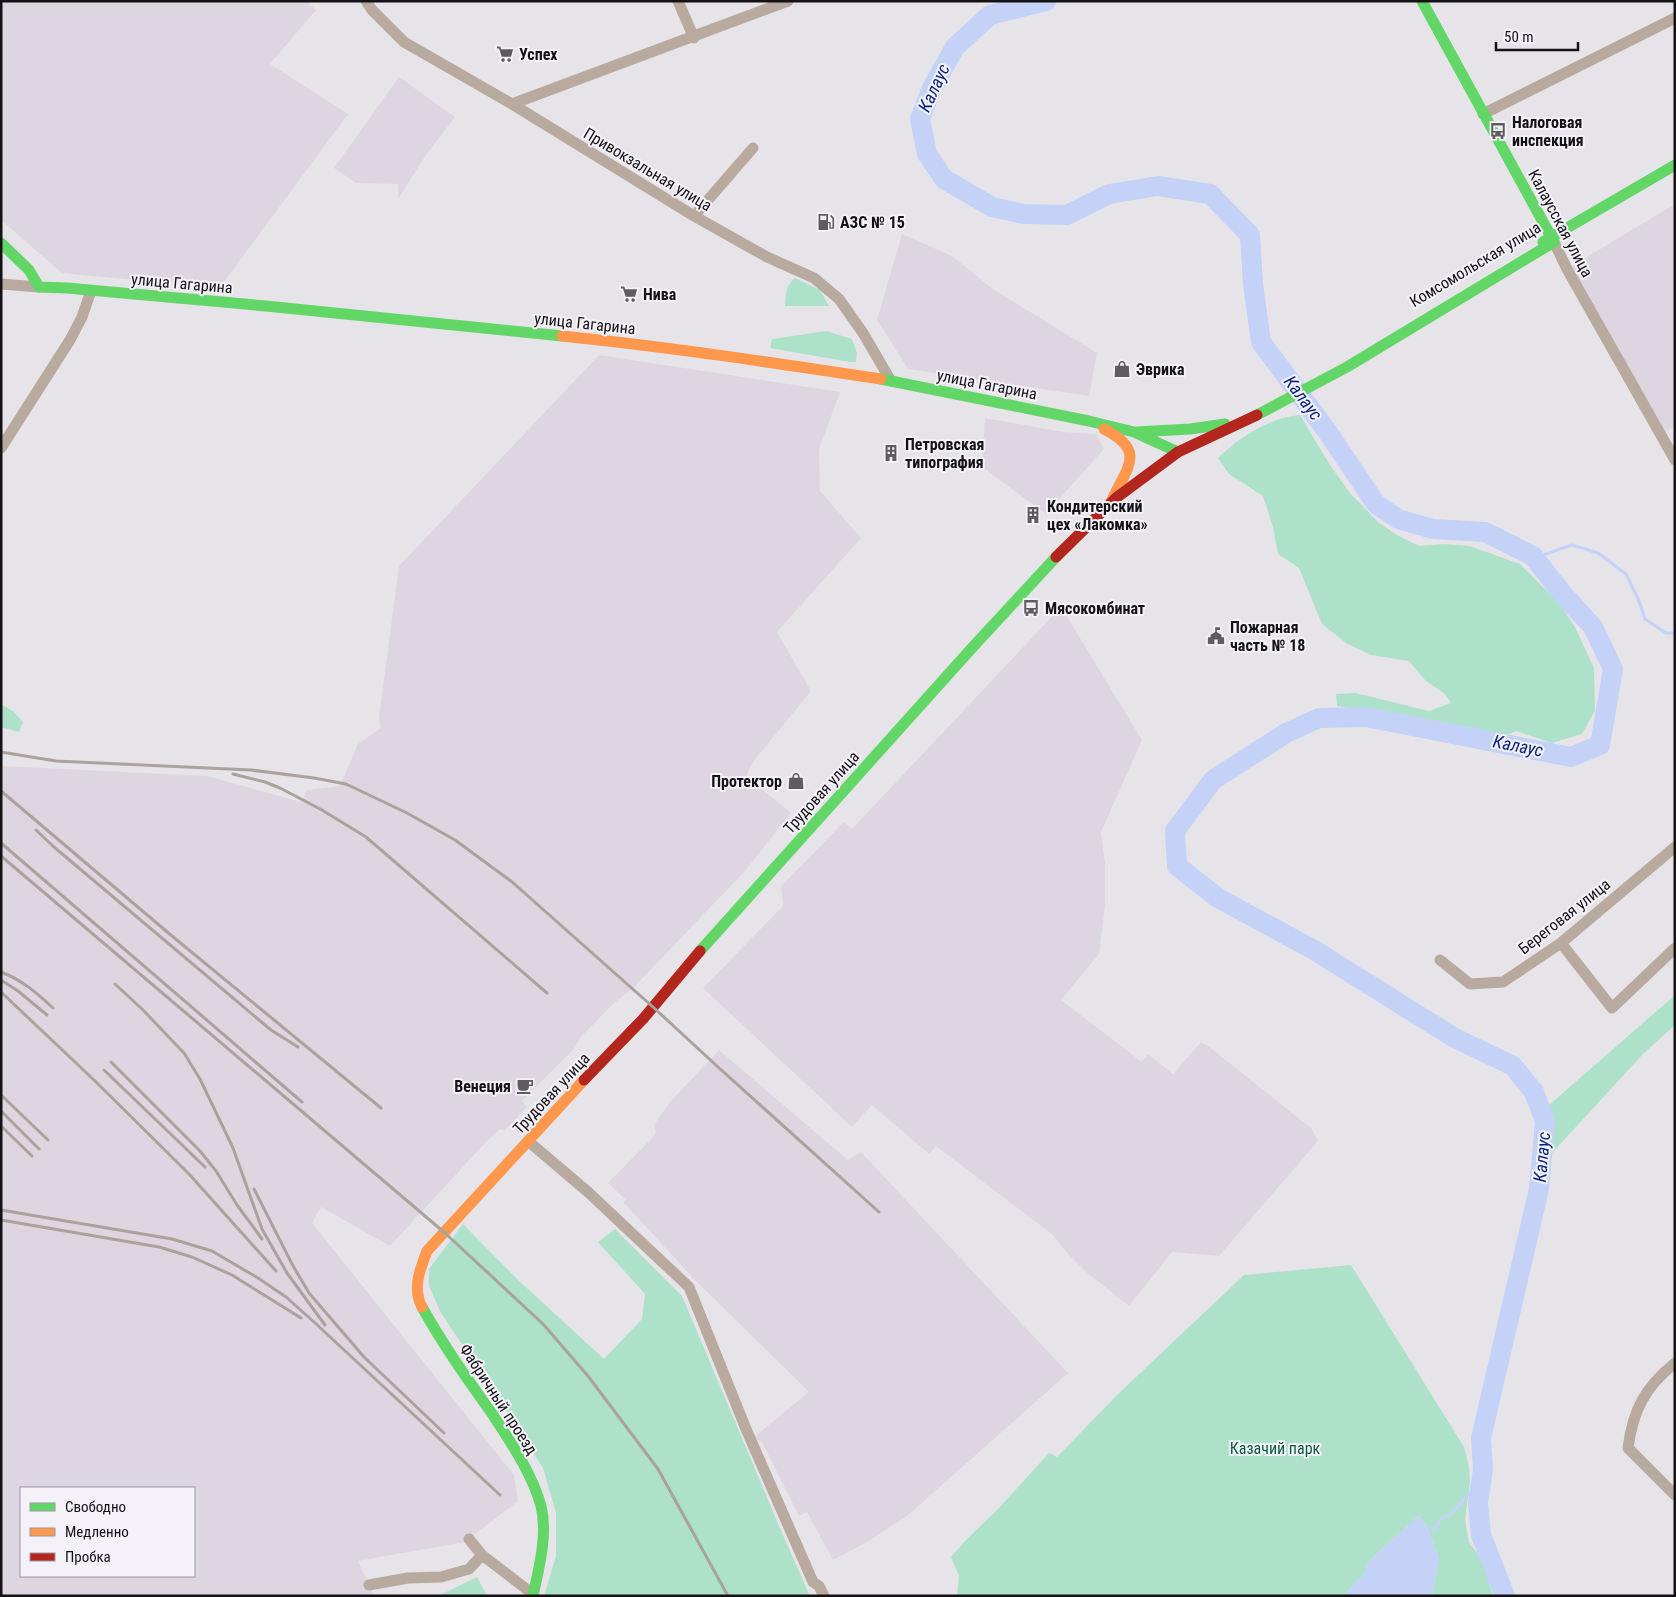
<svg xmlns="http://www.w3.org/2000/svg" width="1676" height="1597" viewBox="0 0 1676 1597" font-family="'Roboto Condensed',sans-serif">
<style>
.built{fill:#ddd6e0;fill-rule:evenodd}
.green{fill:#aee1ca}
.water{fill:#c3d2f6}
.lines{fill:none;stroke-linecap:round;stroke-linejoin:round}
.stream{stroke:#c3d2f6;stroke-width:3}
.river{stroke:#c3d2f6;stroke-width:20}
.street{stroke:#b9aa9f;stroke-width:11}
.fast{stroke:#63d668;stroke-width:11}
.slow{stroke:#ff974d;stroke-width:11}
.jam{stroke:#b3261e;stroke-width:11}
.rail{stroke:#aaa29d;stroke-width:3}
.labels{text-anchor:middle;stroke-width:4;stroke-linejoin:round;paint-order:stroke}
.poi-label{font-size:16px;font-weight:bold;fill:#141215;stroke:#f5f1f8;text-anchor:start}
.street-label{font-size:16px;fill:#141215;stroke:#f5f1f8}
.park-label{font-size:16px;fill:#085d3e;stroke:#f5f1f8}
.water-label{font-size:18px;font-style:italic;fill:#0a257d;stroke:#f5f1f8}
</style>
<rect width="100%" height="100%" fill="#e7e4e9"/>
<path class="built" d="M 1,1 L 306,1 L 316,10 L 270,64 L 348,114 L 221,286 L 135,280 L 62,273 L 1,220 Z
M 399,77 L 455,117 L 426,155 L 398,199 L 398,184 L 356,183 L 334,168 Z
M 1675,204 L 1675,426 L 1662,435 L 1567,269 Z
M 902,234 L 952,256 L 993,289 L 1097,353 L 1089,396 L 908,369 L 877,320 Z
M 599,355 L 840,392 L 819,449 L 820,491 L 861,538 L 777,632 L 811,691 L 753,762 L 746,776 L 791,813 L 745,871 L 635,986 L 612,1005 L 580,1038 L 574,1049 L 522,1101 L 527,1107 L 504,1131 L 500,1129 L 486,1142 L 390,1246 L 321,1207 L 312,1223 L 514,1475 L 518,1501 L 465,1542 L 358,1561 L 374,1596 L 1,1596 L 1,766 L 207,776 L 301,802 L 307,790 L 340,786 L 358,744 L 381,728 L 379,717 L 399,566 ZM 21,1488 L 194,1488 L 194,1576 L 21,1576 Z
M 985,418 L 1064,432 L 1096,434 L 1104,449 L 1046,514 L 982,467 Z
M 1061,607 L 1142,740 L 1101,832 L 1105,863 L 1105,906 L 1099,954 L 1061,1000 L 1142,1062 L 1148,1054 L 1173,1074 L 1201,1042 L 1208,1046 L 1312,1129 L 1318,1141 L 1219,1256 L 1172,1252 L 1129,1306 L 1086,1272 L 1068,1254 L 1053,1235 L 936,1146 L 929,1154 L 872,1105 L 852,1127 L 703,988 L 783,906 L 781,886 L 844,822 L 852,829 Z
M 719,1050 L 848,1160 L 861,1152 L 1068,1373 L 907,1516 L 867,1542 L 833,1560 L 807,1512 L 799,1516 L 762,1442 L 753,1438 L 809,1392 L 695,1280 L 623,1202 L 626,1200 L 608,1183 L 651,1139 L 656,1133 L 654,1125 L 669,1103 Z"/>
<path class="green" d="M 795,278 L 820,290 L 829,306 L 785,306 C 786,295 785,286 795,278 Z
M 826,331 L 852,339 L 857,353 L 856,362 L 850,362 L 770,348 L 772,339 Z
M 1300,415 L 1330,465 L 1350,493 L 1378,522 L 1397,535 L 1419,546 L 1444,544 L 1470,546 L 1520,564 L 1559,603 L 1575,627 L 1594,668 L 1595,711 L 1582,734 L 1552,743 L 1516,731 L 1504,736 L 1337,706 L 1336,694 L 1356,693 L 1429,711 L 1451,703 L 1445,694 L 1425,680 L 1409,661 L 1371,655 L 1346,643 L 1322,624 L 1299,568 L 1278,554 L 1273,527 L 1263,496 L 1229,474 L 1218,458 C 1239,437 1271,417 1300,415 Z
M 1,704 L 14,712 L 23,722 L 19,732 L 1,727 Z
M 1675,995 L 1675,1025 L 1643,1054 L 1552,1153 L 1548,1106 Z
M 463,1224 L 516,1278 L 604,1359 L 642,1319 L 645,1294 L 598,1242 L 615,1229 L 682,1296 L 782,1533 L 810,1596 L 544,1596 L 556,1556 L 556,1513 L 543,1468 L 516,1426 L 441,1313 L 429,1286 L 429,1269 Z
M 1351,1265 L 1464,1447 L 1469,1466 L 1470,1482 L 1465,1520 L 1469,1542 L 1482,1559 L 1493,1596 L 1432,1596 L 1439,1559 L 1426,1524 L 1418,1516 L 1368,1562 L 1365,1572 L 1344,1596 L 957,1596 L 959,1576 L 951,1557 L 965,1541 L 999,1508 L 1049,1453 L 1057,1457 L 1118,1394 L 1244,1275 Z
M 477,1577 L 487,1596 L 438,1596 Z"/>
<path class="water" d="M 1418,1516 L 1426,1524 L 1439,1559 L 1432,1596 L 1344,1596 L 1365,1572 L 1368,1562 Z"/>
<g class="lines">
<path class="stream" d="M 1534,558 L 1572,545 L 1598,553 L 1626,574 L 1639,601 L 1645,619 L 1666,633 L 1675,633
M 1425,1534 L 1437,1526 L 1440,1519 L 1451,1514 L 1468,1495 L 1480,1488"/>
<path class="river" d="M 1046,1 L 990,15 L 955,47 L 932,88 L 920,119 L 927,154 L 944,179 L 992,207 L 1024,214 L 1067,215 L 1109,194 L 1158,186 L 1210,194 L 1250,235 L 1253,284 L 1261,342 L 1327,431 L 1376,504 L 1398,519 L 1433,529 L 1485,532 L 1533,556 L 1561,592 L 1593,627 L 1613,669 L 1600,745 L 1571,757 L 1366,717 L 1319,718 L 1286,733 L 1213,780 L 1175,831 L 1177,866 L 1218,898 L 1314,950 L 1453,1037 L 1513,1066 L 1534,1092 L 1545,1121 L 1539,1189 L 1481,1438 L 1483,1470 L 1478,1503 L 1481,1535 L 1505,1596"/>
<path class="street" d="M 366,1 L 372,10 L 404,42 L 512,104 L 694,216 L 767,257 L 814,278 L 839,299 L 863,333 L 891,381
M 678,1 L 694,38
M 512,104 L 788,1
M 1483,114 L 1675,18
M 694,216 L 753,148
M 1554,242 L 1567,269 L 1675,460
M 1,284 L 39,287
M 1,448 L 70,340 L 82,317 L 91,291
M 1561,943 L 1612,1008 L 1675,948
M 1440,960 L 1470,984 L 1503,982 L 1561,943 L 1675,847
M 528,1141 L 588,1192 L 689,1287 L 746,1429 L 813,1582 L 819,1586 L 824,1596
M 1675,1363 C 1645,1387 1633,1410 1628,1448 L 1675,1495
M 469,1539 L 482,1555 L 533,1594
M 369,1585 L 408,1578 L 441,1577 L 469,1569 L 482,1555"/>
<path class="fast" d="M 1543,242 L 1675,165
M 1,243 L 29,270 L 39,287 L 67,288 L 266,306 L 562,336
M 881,379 L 1089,421 L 1134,432 L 1178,452
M 1257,415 L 1347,367 L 1554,242 L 1422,1
M 1137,432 L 1190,429 L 1225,424
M 700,951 L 971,649 L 1056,557
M 422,1307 C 443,1345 468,1380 493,1415 C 511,1443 532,1473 541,1506 C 548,1535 539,1567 533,1596"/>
<path class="slow" d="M 562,336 C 669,347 775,363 881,379
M 1104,429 C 1147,451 1127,467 1112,500
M 422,1307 C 412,1289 420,1269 427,1251 L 584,1080"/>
<path class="jam" d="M 1056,557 L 1116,498 L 1178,452 L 1257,415
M 584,1080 L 643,1019 L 700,951"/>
<path class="rail" d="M 1,752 L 56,761 L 251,770 L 314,778 L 346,784 L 407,813 L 455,840 L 511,881 L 653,1007 L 718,1067 L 879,1212
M 233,774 L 265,782 L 280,788 L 322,810 L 366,837 L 547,993
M 1,791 L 172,936 L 381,1108
M 36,830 L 54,847 L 271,1030 L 298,1047
M 1,843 L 302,1102
M 1,856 L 445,1233 L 543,1324 L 588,1376 L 658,1469 L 728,1596
M 1,972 C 22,980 37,993 53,1008
M 1,980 L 18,991 L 47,1015
M 115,984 L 142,1009 L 184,1053 L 200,1079 L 233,1148 L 262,1229 L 287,1273 L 325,1325
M 1,992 L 94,1080 L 189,1174 L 276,1271
M 111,1062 L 200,1151 L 216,1171 L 237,1205 L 262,1239
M 104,1070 L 205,1167
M 1,1095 L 48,1140
M 1,1111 L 39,1149
M 1,1126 L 32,1156
M 254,1189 L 292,1264 L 309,1293 L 364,1357 L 444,1433
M 1,1210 L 172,1239 L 212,1251 L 258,1278 L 286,1297 L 314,1322 L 500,1495
M 1,1220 L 159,1247 L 192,1257 L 232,1275 L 301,1318"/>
</g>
<defs>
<g id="supermarket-bare" transform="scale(1.35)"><path d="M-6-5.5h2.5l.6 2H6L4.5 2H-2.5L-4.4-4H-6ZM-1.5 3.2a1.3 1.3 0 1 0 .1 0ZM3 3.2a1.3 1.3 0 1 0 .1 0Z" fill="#5e5c5f" stroke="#f5f1f8" stroke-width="2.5" paint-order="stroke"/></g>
<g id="bus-bare" transform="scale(1.35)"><path d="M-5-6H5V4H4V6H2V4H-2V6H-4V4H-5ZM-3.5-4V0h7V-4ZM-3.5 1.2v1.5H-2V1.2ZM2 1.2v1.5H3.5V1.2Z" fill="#5e5c5f" stroke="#f5f1f8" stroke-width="2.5" paint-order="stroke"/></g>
<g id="fuel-bare" transform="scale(1.35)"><path d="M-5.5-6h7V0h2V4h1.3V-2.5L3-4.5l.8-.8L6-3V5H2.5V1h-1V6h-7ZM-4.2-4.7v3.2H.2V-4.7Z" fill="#5e5c5f" stroke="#f5f1f8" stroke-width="2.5" paint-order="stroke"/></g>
<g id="shop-bare" transform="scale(1.35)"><path d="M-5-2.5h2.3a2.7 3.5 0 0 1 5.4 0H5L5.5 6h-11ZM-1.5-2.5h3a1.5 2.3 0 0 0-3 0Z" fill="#5e5c5f" stroke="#f5f1f8" stroke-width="2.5" paint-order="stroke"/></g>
<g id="building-bare" transform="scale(1.35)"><path d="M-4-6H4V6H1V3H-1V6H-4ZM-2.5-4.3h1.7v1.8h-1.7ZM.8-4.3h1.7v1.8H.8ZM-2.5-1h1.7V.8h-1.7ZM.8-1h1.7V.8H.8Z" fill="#5e5c5f" stroke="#f5f1f8" stroke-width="2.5" paint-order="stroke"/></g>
<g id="civic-bare" transform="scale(1.35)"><path d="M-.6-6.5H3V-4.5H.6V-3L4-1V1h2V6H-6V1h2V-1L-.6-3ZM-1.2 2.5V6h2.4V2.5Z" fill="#5e5c5f" stroke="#f5f1f8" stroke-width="2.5" paint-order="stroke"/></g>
<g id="cafe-bare" transform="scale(1.35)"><path d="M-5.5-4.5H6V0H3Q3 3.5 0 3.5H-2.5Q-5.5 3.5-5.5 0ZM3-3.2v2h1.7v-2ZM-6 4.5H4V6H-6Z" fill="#5e5c5f" stroke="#f5f1f8" stroke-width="2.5" paint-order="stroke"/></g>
</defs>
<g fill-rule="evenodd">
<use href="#supermarket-bare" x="505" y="54"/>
<use href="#bus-bare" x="1498" y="131"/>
<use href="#fuel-bare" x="826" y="222"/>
<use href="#supermarket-bare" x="629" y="294"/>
<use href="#shop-bare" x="1122" y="369"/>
<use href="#building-bare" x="891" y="453"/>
<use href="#building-bare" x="1033" y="515"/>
<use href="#bus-bare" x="1031" y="608"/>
<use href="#civic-bare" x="1216" y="636"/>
<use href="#shop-bare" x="796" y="781"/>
<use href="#cafe-bare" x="525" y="1086"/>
</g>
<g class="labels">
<g class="poi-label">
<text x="519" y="60">Успех</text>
<text x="1512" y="128">Налоговая<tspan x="1512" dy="18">инспекция</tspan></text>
<text x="840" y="228">АЗС № 15</text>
<text x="643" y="300">Нива</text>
<text x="1136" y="375">Эврика</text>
<text x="905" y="450">Петровская<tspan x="905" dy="18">типография</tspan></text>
<text x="1047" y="512">Кондитерский<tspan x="1047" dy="18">цех «Лакомка»</tspan></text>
<text x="1045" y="614">Мясокомбинат</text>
<text x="1230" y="633">Пожарная<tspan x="1230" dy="18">часть № 18</tspan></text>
<text x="782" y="787" text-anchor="end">Протектор</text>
<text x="511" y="1092" text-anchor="end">Венеция</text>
</g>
<g class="street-label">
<text transform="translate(648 169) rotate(31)" y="6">Привокзальная улица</text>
<text transform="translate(1561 223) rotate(62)" y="6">Калаусская улица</text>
<text transform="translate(1475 264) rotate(-31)" y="6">Комсомольская улица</text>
<text transform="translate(182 283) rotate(5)" y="6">улица Гагарина</text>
<text transform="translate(585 323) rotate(6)" y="6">улица Гагарина</text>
<text transform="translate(987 384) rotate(11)" y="6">улица Гагарина</text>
<text transform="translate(821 792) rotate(-48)" y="6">Трудовая улица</text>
<text transform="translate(1564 916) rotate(-38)" y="6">Береговая улица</text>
<text transform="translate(551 1093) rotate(-47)" y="6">Трудовая улица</text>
<text transform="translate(499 1399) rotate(57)" y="6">Фабричный проезд</text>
</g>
<g class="park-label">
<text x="1275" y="1454">Казачий парк</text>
</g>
<g class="water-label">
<text transform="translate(934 88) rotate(-65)" y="6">Калаус</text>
<text transform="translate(1303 398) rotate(53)" y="6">Калаус</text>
<text transform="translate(1518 746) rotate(11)" y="6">Калаус</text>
<text transform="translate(1542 1157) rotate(-85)" y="6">Калаус</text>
</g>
</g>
<rect width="1676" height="1597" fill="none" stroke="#141215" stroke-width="5"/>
<rect x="20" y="1487" width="175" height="90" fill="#f5f1f8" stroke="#9b989d"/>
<rect x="30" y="1503" width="25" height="8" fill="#63d668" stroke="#9b989d"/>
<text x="65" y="1512" font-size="15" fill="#141215">Свободно</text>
<rect x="30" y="1528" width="25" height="8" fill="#ff974d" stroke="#9b989d"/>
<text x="65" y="1537" font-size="15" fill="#141215">Медленно</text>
<rect x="30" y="1553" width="25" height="8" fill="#b3261e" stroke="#9b989d"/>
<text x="65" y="1562" font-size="15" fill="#141215">Пробка</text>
<path d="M1496 42v8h82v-8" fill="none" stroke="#141215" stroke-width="2.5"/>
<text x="1504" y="42" font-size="15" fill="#141215" stroke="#f5f1f8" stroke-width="4" paint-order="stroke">50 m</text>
</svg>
